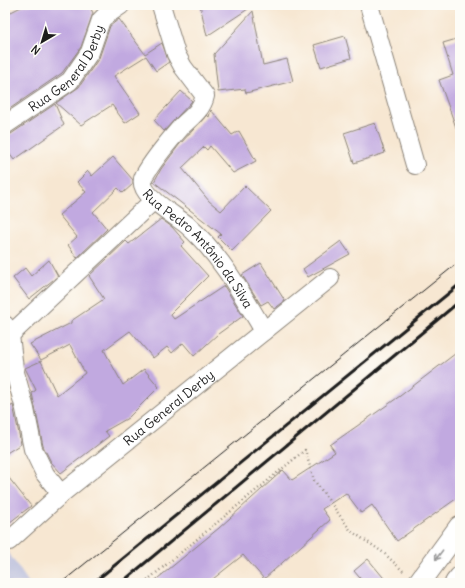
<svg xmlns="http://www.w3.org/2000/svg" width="465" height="588" viewBox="0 0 465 588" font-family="Delius,sans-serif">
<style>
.industrial{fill:#bfc2dd}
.building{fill:#c1a9e0}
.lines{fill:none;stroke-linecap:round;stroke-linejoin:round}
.minor-casing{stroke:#8a8277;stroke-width:20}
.trunk-casing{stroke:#8a8277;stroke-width:24}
.path{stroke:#8a8277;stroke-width:2.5;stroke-dasharray:1 3;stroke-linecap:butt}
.minor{stroke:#fff;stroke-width:18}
.trunk{stroke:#fff;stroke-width:22}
.tram{stroke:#1c1c1c;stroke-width:1}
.rail{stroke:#1c1c1c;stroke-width:3}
.oneway{stroke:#999}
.labels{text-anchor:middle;stroke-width:4;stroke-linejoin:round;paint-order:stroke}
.street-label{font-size:13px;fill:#1c1c1c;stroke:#fdfcf7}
</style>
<rect width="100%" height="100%" fill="#fdfcf7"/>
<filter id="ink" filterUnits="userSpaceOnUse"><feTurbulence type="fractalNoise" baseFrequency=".025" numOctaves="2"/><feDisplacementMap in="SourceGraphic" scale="8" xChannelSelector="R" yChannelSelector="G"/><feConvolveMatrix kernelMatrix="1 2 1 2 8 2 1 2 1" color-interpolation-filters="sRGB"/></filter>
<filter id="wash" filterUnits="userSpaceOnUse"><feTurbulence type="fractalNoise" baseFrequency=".012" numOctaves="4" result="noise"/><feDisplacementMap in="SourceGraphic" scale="16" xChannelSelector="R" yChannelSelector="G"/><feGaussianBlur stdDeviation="0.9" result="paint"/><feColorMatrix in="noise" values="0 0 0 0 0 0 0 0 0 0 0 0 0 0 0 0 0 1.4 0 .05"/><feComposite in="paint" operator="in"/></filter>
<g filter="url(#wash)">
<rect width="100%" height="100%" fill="#f7e7d2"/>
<path class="industrial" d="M 5,548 L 10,555 L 29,583 L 5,583 Z"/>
<g id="blocks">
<path class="building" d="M 25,5 L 89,5 L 93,13 L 81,47 L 62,73 L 5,112 L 5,15 Z
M 200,5 L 254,5 L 207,36 Z
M 253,11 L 263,65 L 287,59 L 293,81 L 246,93 L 245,89 L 218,92 L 214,54 Z
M 119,19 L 145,54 L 162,43 L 169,62 L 156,71 L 146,56 L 114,76 L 140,113 L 125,123 L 112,105 L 81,125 L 56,103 L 79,87 L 99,58 L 110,26 Z
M 345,36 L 351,58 L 321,67 L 314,45 Z
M 460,38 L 460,132 L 458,133 L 439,80 L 453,75 L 443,43 Z
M 181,91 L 192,101 L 164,131 L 154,120 Z
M 55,104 L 64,125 L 14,160 L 5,148 L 5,135 L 11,134 Z
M 211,110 L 232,135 L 239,131 L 256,161 L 233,173 L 210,146 L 207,150 L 204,147 L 182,168 L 209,201 L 221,211 L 245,186 L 271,211 L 232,251 L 218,237 L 221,234 L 154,182 L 161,169 L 179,145 L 207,115 L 209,117 Z
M 375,123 L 385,153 L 354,163 L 344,133 Z
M 113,157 L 133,180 L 133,184 L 123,193 L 118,188 L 93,212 L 107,229 L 77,258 L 68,245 L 77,237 L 59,215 L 86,192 L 77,182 L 88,171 L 92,176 Z
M 161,219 L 172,227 L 185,242 L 181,246 L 208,276 L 170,314 L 174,319 L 224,286 L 243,316 L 218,334 L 194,356 L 183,343 L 172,353 L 167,347 L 153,358 L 130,331 L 104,350 L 123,385 L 144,369 L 159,387 L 128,418 L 105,431 L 109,436 L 61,473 L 51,462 L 43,446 L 32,393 L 36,390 L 25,368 L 41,361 L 57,395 L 85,373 L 70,345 L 41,360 L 30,344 L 71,323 L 71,321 L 104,299 L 89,276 L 126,241 L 129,244 Z
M 341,241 L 350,254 L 308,277 L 303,269 Z
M 49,260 L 58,276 L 29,299 L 13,278 L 25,268 L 31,276 Z
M 261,263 L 285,301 L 274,309 L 268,301 L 261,305 L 242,275 Z
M 460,350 L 460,496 L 397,541 L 372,505 L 361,513 L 346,493 L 322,509 L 330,520 L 264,579 L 243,555 L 208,583 L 152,583 L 219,528 L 283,470 L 292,480 L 335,452 L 330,445 L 400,396 Z
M 13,405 L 21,444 L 5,454 L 5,410 Z
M 5,473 L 31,506 L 5,526 Z
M 368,559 L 388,583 L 364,583 L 354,571 Z"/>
</g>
</g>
<g filter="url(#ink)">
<use href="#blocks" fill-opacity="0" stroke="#8a8277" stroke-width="1"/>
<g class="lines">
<g class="minor-casing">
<g id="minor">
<path id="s1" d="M 161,5 L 176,54 L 183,67 L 205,96 C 202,110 190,118 181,127 C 168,142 154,158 144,176 C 135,194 175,215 187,225 C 220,254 242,294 264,331"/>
<path d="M 369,5 L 415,165"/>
<path id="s2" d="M 5,125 L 70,81 L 90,52 L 101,20 L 105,16 L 121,5"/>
<path d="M 5,325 L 10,335 L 14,369 L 25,409 L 33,449 L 45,474 L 61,494"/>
<path d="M 10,335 L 154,200"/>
<path id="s3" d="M 9,541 L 61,494 L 330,278"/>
</g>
</g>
<g class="trunk-casing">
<path id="trunk" d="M 419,583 L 460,527
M 456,583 L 460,578"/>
</g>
<path class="path" d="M 144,583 L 305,450 L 314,480 L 351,531 L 384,553 L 403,571"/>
<use href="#minor" class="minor"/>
<use href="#trunk" class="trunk"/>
<path class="tram" d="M 61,583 L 460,261"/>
<path class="rail" d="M 93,583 L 460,284
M 121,583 L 460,301"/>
</g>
<defs><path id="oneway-shaft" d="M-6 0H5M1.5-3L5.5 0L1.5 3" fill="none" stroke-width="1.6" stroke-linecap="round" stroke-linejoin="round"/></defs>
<use class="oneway" href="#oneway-shaft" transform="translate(439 555) rotate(127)"/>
</g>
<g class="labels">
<g class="street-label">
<text dy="5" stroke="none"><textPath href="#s2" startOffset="86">Rua General Derby</textPath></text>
<text dy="5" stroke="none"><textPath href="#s1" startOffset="298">Rua Pedro Antônio da Silva</textPath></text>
<text dy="5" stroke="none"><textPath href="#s3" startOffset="208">Rua General Derby</textPath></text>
</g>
</g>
<rect width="465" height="588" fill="none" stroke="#fdfcf7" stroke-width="20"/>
<g transform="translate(42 42) rotate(218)" stroke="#fdfcf7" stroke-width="3" paint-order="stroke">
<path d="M0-3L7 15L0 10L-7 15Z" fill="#1c1c1c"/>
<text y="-6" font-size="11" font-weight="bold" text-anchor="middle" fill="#1c1c1c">N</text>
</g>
</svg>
